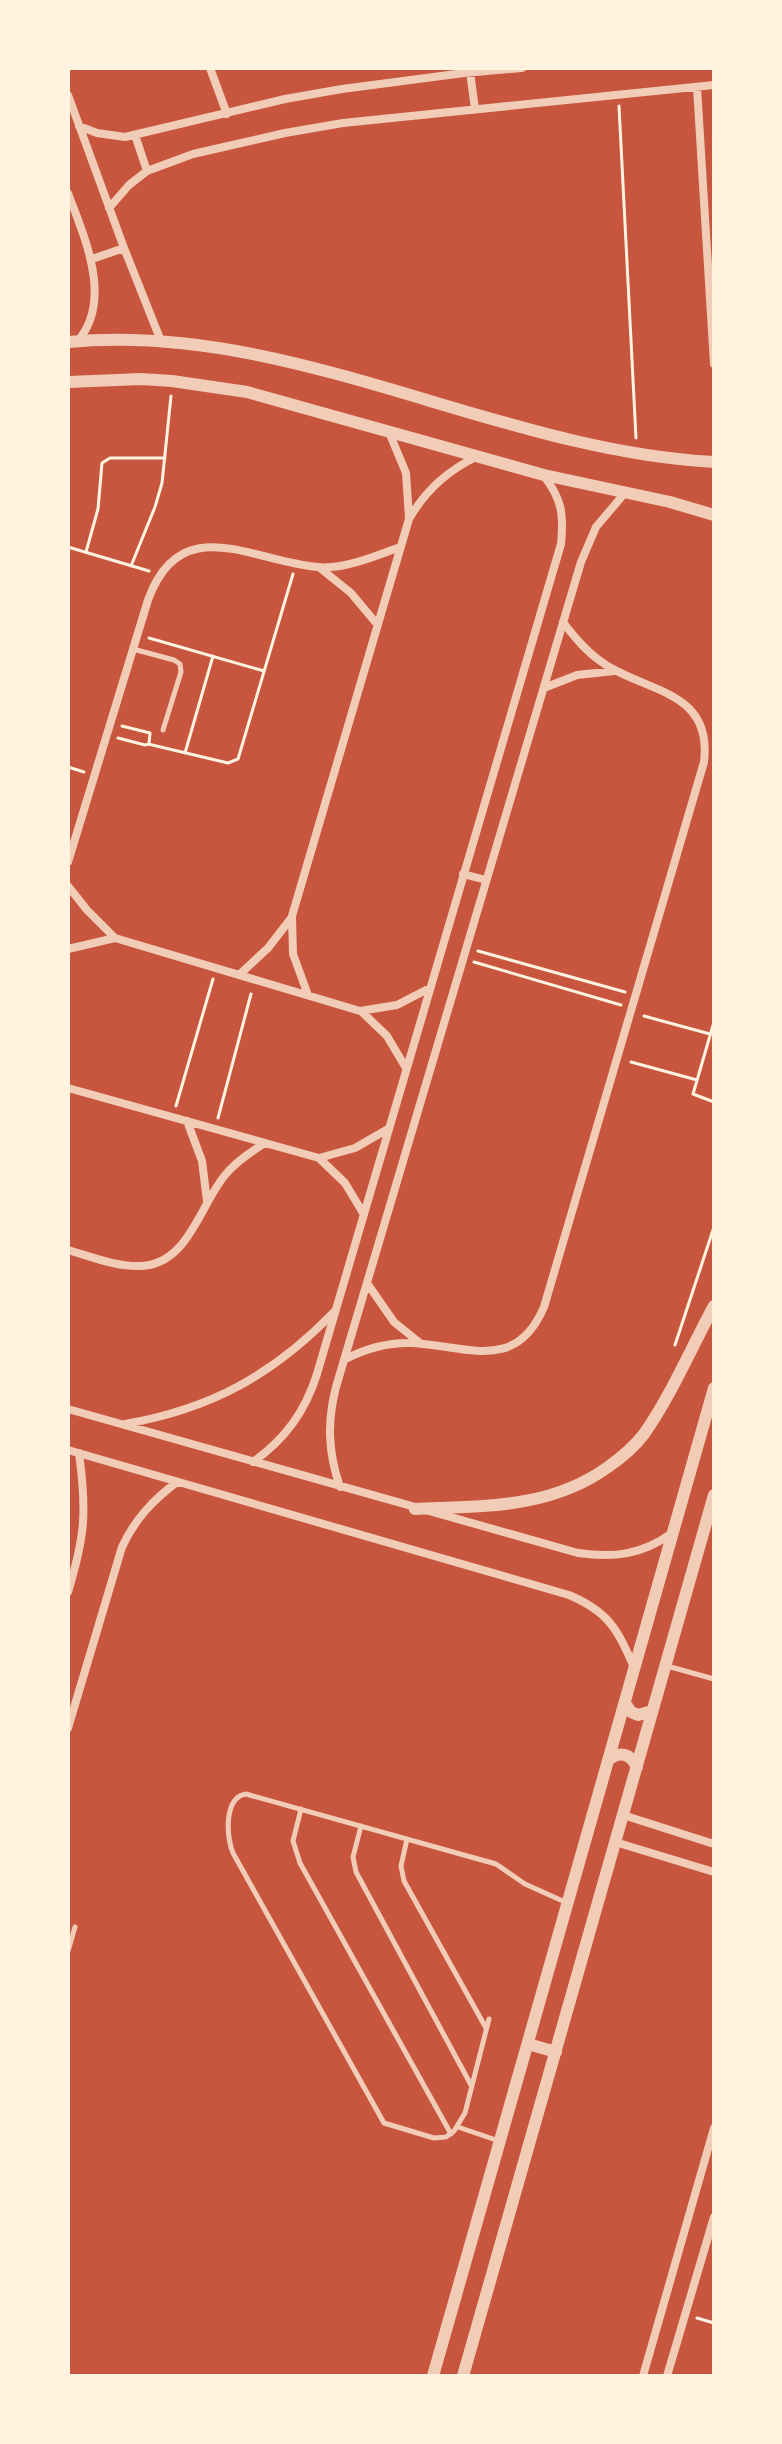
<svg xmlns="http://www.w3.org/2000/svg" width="782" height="2444" viewBox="0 0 782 2444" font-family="Inter,sans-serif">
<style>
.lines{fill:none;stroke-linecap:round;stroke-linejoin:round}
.path{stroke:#fff3e0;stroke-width:3}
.service{stroke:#f1ccb7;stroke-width:5}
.minor{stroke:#f1ccb7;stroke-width:8}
.tertiary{stroke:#f1ccb7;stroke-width:12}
</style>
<rect width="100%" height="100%" fill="#c8553d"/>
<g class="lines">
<path class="path" d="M 619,106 L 636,438
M 68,547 L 149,571
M 86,552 L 98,509 L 102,463 L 110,458 L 165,458
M 131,566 L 155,507 L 162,483 L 171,396
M 149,638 L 264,671
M 118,738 L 145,745 L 149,744 L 150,733 L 122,726
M 148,744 L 228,763 L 238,759 L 293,574
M 185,753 L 213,656
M 68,767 L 84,772
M 478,951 L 625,992
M 474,962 L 621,1005
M 644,1016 L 710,1034
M 714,1022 L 693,1094 L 714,1102
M 631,1062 L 697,1080
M 176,1106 L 213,979
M 218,1118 L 251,994
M 675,1345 L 714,1227
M 697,2318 L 714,2323"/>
<path class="service" d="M 133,649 L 174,660 L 180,664 L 181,672 L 163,730
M 667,1666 L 714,1679
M 301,1809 L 293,1841 L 300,1863 L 451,2134
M 361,1826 L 353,1857 L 356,1872 L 471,2085
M 407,1839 L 401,1866 L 404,1881 L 486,2028
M 68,1951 L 75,1927
M 489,2019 L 465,2113 L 454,2131 L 446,2137 L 434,2138 L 384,2123 L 233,1853 C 226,1837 224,1797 246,1794 L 496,1864 L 525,1884 L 565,1902
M 458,2127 L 499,2141"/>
<path class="minor" d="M 210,68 L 227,114
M 470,72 L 475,109
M 697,87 L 714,364
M 68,95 L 124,248 L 161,341
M 79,126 L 97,133 L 125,137 L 285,99 L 342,89 L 464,73 L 522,68
M 135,135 L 147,171
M 68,193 C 84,237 114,300 77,342
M 109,208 L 129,185 L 147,171 L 193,154 L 285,133 L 343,123 L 714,85
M 92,259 L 124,248
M 389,432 L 406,473 L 409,518
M 320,568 L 351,593 L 377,624
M 544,688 L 577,675 L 614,671
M 68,862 L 148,600 C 180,511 250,560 317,567 C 343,570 376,556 400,547
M 463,874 L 486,880
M 68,886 L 87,910 L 115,938 L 360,1011 L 397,1005 L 430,988
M 68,949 L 115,938
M 239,975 L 268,948 L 292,917
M 308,995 L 293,954 L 292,916 L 409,519 C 425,491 447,471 476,457
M 361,1011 L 387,1036 L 406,1068
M 68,1088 L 319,1158 L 345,1183 L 363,1213
M 187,1121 L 202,1161 L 207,1201
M 319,1158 L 355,1148 L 388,1129
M 68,1250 C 92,1257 116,1267 141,1266 C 189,1264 200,1204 226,1174 C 237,1161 251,1152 265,1143
M 367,1283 L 394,1322 L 420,1343
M 344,1360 C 364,1349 385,1343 409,1343 C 464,1344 515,1375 544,1307 L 704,762 C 712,695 656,693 613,669 C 592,658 577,641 563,622
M 68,1409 L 578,1553 C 614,1558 642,1555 672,1533
M 125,1424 C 211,1409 273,1375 334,1312
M 68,1450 L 569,1595 C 609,1612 617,1629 634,1667
M 253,1462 C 285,1439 305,1412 317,1374 L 561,544 C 564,515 562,499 544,476
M 340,1487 C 328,1452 327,1422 336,1387 L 581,562 L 596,527 L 624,494
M 68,1592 C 85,1536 87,1512 79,1453
M 68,1728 L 122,1547 C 135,1519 153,1500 177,1482
M 623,1815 L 714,1844
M 615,1842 L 714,1872
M 643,2376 L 714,2128
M 667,2376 L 714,2217"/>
<path class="tertiary" d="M 68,342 C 291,321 494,450 714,462
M 68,382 L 141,379 L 172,381 L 247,392 L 544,475 L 670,502 L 714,515
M 415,1509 C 483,1506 550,1509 608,1467 C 621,1458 634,1447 644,1434 C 672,1394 691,1348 714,1306
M 625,1703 L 631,1712 L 638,1715 L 652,1711
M 608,1760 C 620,1751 630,1753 637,1767
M 528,2044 L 556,2052
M 433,2376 L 714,1388
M 463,2376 L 714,1495"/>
</g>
<rect width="782" height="2444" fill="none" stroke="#fff3e0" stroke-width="140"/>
</svg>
